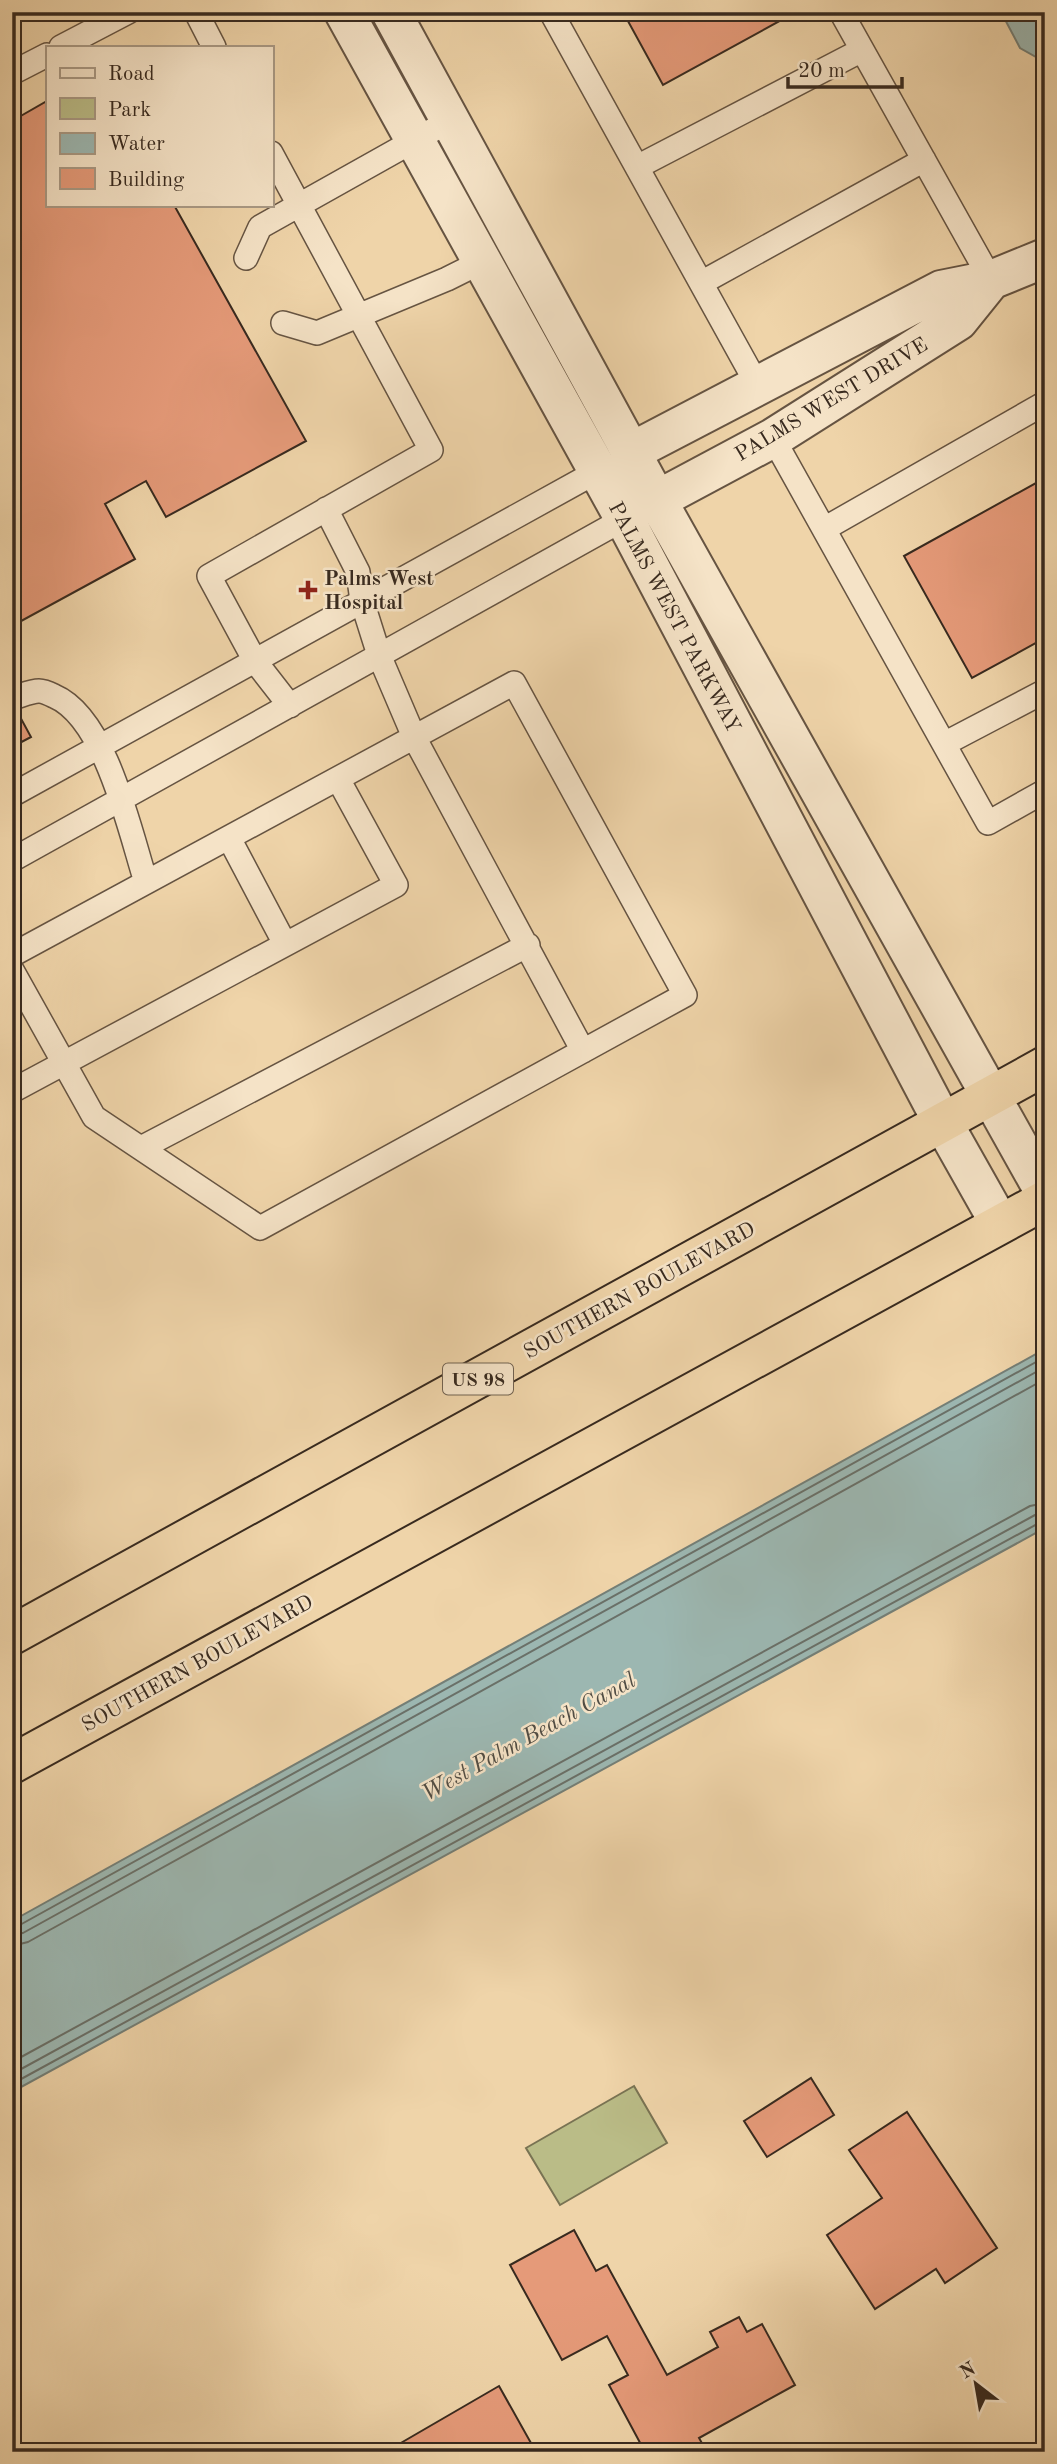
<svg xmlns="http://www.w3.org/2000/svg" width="1057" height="2464" viewBox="0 0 1057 2464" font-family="'Old Standard TT',serif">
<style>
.green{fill:#babc87;stroke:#797353;stroke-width:2}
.water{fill:#9cb7b1;stroke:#747f77;stroke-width:2}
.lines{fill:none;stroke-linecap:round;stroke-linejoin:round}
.shore{stroke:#6a7068;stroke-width:2}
.building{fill:#e59a79;stroke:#382a1f;stroke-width:2}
.lane-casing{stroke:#665442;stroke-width:26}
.street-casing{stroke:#665442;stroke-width:42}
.highway-casing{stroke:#382a1f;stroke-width:42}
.lane{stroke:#f5e3c7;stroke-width:23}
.street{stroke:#f5e3c7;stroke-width:38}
.highway{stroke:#efd4a9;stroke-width:38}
.poi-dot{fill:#8f2418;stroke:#f5e3c7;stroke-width:2.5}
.labels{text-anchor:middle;stroke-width:5;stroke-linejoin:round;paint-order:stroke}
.shield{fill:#f5e3c7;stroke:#716251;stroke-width:2}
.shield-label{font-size:19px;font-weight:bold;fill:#382a1f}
.street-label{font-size:21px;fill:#382a1f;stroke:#f5e3c7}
.poi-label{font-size:21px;font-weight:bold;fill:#382a1f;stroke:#f5e3c7;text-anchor:start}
.water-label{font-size:23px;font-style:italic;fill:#514d44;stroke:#f5e3c7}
</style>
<rect width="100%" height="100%" fill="#efd4a9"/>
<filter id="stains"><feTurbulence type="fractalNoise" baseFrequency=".00286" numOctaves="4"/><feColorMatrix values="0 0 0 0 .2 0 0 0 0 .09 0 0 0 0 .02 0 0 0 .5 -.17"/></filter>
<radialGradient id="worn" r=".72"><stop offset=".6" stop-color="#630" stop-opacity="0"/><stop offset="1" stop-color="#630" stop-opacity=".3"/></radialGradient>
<path class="green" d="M 634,2086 L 667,2143 L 560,2205 L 526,2148 Z"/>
<path class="water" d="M 1001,12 L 1045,12 L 1045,62 L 1020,48 Z
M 1045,1349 L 1045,1528 L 12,2092 L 12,1921 Z"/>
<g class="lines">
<path class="shore" d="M 12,1926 L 18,1926 L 1045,1357
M 12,1935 L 23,1933 L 1045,1367
M 12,1946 L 28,1942 L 1045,1379
M 12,2062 L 1030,1506 L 1045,1503
M 12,2074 L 1035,1515 L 1045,1513
M 12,2084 L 1039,1523 L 1045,1522"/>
</g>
<path class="building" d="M 623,12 L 796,12 L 663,85 Z
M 47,101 L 47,205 L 174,205 L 306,441 L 166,517 L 146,481 L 105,504 L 135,559 L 12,626 L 12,121 Z
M 1045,478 L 1045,638 L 972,678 L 904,556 Z
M 12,702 L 31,737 L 12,747 Z
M 1045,2075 L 1045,2091 L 1038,2079 Z
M 811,2078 L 834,2115 L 767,2157 L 744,2121 Z
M 907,2112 L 997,2248 L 945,2283 L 936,2269 L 875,2309 L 827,2235 L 882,2198 L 849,2150 Z
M 574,2230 L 596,2271 L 607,2265 L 667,2375 L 718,2347 L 710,2332 L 739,2317 L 747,2332 L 762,2324 L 795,2385 L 699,2438 L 707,2452 L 645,2452 L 609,2385 L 628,2375 L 607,2336 L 562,2360 L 510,2265 Z
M 499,2386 L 536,2452 L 387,2452 L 387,2451 Z"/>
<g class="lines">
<g class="lane-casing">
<path id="lane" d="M 196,12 L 214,47
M 551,12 L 758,386
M 841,12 L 991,280
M 61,47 L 128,12
M 12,73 L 47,55
M 271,153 L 431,450 L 209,576 L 255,661 L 290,706
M 637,167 L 862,50
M 246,258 L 260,227 L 449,121
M 701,283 L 924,160
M 283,323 L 317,333 L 447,279 L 481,262
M 773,438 L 988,823 L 1045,791
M 326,509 L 358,572 L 362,601 L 379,655 L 414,737 L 583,1051
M 824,529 L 1045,403
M 12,698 C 20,696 31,691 39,691 C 43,691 50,694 54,696 C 106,718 130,832 146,882
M 944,744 L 1045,691
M 12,795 L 607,466
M 229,838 L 285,944
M 12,860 L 633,514
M 12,955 L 514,683 L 685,995 L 260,1228 L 94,1117 L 12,970
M 12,1091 L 396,885 L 338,779
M 141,1148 L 528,945"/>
</g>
<g class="street-casing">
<path id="street" d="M 344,12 L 624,518 L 943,1123 L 1000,1224
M 391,12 L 657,500 L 1045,1193
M 631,452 L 941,290 L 991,280 L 1045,258
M 657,500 L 773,438 L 958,321 L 991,280"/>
</g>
<g class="highway-casing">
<path id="highway" d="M 12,1635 L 1045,1066
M 12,1764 L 1045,1200"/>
</g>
<use href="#lane" class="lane"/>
<use href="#street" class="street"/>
<use href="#highway" class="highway"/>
</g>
<path class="poi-dot" d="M304.5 579.5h7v7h7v7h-7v7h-7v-7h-7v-7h7z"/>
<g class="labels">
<rect class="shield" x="443" y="1363.5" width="70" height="31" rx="5"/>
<g class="shield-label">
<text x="478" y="1386">US 98</text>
</g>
<g class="street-label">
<text transform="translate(831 399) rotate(-31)" y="7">PALMS WEST DRIVE</text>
<text transform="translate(675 617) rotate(62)" y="7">PALMS WEST PARKWAY</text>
<text transform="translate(639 1290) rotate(-29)" y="7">SOUTHERN BOULEVARD</text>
<text transform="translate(197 1663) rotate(-29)" y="7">SOUTHERN BOULEVARD</text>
</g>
<g class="poi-label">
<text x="324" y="585">Palms West<tspan x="324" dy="24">Hospital</tspan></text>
</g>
<g class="water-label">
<text transform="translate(528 1736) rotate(-29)" y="8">West Palm Beach Canal</text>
</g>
</g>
<rect width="1057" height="2464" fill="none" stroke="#efd4a9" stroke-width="42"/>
<rect x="14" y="14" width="1029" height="2436" fill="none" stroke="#382a1f" stroke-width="3.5"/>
<rect x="21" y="21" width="1015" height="2422" fill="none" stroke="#382a1f" stroke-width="2"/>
<rect x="46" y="46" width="228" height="161" fill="#f5e3c7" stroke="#a99984" stroke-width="2"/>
<rect x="60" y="68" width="35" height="10" fill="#f5e3c7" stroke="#a99984" stroke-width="2"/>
<text x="108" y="80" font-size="21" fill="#382a1f">Road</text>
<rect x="60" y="98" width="35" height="21" fill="#babc87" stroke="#a99984" stroke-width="2"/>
<text x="108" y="116" font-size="21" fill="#382a1f">Park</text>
<rect x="60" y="133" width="35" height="21" fill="#9cb7b1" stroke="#a99984" stroke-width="2"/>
<text x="108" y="150" font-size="21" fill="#382a1f">Water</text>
<rect x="60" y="168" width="35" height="21" fill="#e59a79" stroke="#a99984" stroke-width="2"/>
<text x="108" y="186" font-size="21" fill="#382a1f">Building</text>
<g transform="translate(976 2384) rotate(329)" stroke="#f5e3c7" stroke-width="5" paint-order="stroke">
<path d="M0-5L12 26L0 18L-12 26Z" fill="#382a1f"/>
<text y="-10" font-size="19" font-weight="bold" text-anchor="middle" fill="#382a1f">N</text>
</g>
<path d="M788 77v10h114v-10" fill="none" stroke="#382a1f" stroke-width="3.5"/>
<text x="798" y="77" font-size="21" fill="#382a1f" stroke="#f5e3c7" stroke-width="5" paint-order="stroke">20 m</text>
<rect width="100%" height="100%" filter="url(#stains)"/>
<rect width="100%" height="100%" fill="url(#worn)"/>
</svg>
